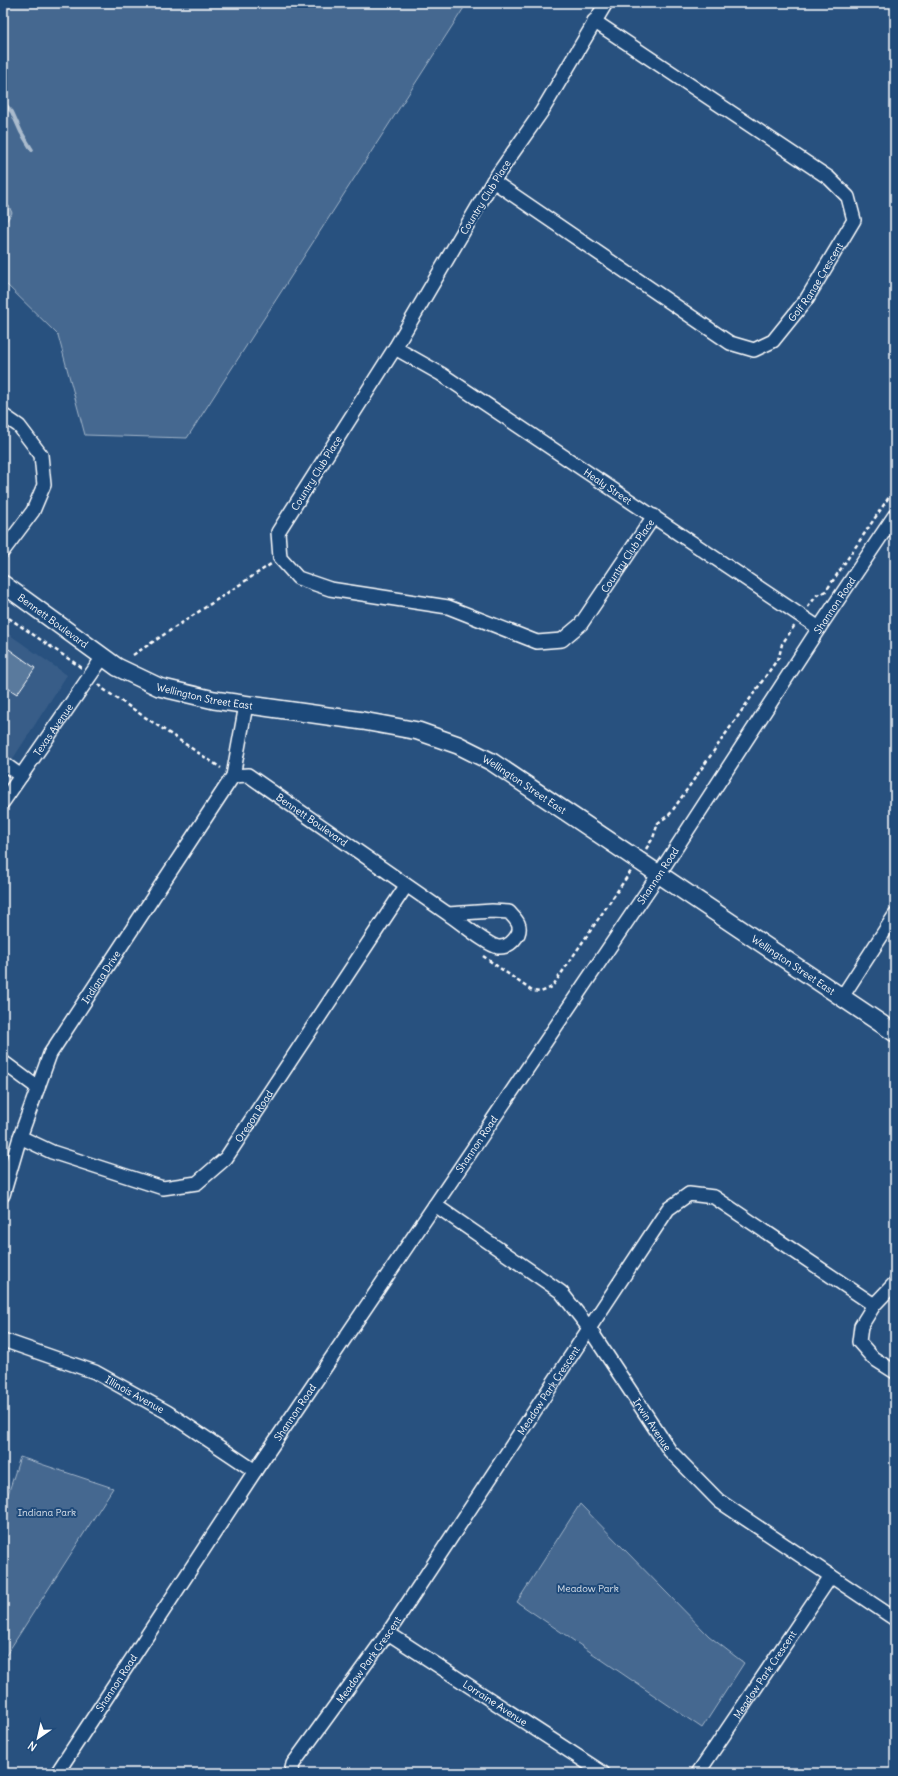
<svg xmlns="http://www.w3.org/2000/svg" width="898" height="1776" viewBox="0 0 898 1776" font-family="Delius,sans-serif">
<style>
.built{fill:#375d88}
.green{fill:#446890;stroke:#a2b4c8}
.water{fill:#718dab;stroke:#aabbcd}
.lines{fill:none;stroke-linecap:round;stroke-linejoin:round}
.stream{stroke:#aabbcd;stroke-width:4}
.building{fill:#5a7a9d;stroke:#fff}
.minor-casing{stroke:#fff;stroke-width:16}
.major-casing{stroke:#fff;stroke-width:20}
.path{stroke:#fff;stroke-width:2.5;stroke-dasharray:4 3;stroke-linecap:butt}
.minor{stroke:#1f4a7a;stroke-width:13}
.major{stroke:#1f4a7a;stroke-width:17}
.labels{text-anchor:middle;stroke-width:4;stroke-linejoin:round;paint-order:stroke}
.street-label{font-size:10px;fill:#fff;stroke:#1f4a7a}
.park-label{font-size:10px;fill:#dae1e9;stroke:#1f4a7a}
</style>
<rect width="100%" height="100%" fill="#28517f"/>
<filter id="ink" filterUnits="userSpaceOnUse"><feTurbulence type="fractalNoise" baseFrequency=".025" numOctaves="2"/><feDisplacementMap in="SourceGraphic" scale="8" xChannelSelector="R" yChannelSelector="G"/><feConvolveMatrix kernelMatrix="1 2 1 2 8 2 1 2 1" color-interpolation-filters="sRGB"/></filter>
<g filter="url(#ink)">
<path class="built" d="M 3,630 L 67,675 L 3,774 Z"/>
<path class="green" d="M 3,3 L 467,3 L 187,438 L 85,435 L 58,335 L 3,281 Z
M 20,1457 L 113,1488 L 3,1660 L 3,1510 Z
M 580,1504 L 709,1636 L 744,1663 L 702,1728 L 517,1602 Z"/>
<path class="water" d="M 3,202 L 9,206 L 12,213 L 3,226 Z"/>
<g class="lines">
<path class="stream" d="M 3,102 L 12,112 L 21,132 L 32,150"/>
</g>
<path class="building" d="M 6,647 L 35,668 L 17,694 L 3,685 L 3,652 Z"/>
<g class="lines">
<g class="minor-casing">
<g id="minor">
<path id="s1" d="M 606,3 L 542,111 L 493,181 L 395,348 L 278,532 L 280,558 L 298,578 L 330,589 L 448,607 L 537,642 L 562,640 L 581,624 L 654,516"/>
<path id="s2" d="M 493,181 L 730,343 L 754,350 L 773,341 L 806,300 L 854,220 L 848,197 L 829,178 L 594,21"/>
<path id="s3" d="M 395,348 L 441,374 L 819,628"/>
<path d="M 3,415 L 19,426 L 41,455 L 44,485 L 33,511 L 3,551"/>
<path d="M 3,763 L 21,776"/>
<path id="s4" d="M 233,776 L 248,775 L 448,914 L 492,911 L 509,912 C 515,919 522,924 518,934 C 514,941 507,948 498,947 C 487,945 459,921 448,914"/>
<path id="s5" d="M 3,802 L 103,657"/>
<path d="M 842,997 L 895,915"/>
<path d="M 3,1062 L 38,1088"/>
<path id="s6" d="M 20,1137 L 52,1152 L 163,1188 L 197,1183 L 226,1158 L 406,886"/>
<path id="s7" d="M 3,1195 L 20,1137 L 50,1054 L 233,776 L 246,705"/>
<path id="s8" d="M 435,1205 L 561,1292 L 589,1328 L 670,1451 L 719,1501 L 895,1619"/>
<path d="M 895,1283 L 874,1305 L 861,1326 L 859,1342 L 873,1358 L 895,1372"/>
<path id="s9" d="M 3,1340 L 95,1372 L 167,1412 L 255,1471"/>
<path id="s10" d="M 388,1633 L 603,1773"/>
<path id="s11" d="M 57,1773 L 255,1471 L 659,874 L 819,628 L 895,515"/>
<path id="s12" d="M 291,1773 L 293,1764 L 388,1633 L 668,1209 L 689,1194 L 714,1197 L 874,1305"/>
<path id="s13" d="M 698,1773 L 831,1576"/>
</g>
</g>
<g class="major-casing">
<g id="major">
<path id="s14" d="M 3,584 L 117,667 L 159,687 L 214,700 L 363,721 L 418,731 L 458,745 L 492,762 L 895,1033"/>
</g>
</g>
<path class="path" d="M 808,607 L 817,595 L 826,591 L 895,488
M 3,614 L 82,668
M 133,655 L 271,564
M 99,684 L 103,689 L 221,768
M 646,849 L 653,838 L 658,823 L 670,814 L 779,657 L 782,644 L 795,625
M 483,956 L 532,991 L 541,992 L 552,987 L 631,871"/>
<use href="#minor" class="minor"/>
<use href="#major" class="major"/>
</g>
</g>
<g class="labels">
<g class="street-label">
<text transform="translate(485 197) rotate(-58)" y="4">Country Club Place</text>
<text dy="4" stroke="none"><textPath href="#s2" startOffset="406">Golf Range Crescent</textPath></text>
<text transform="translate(316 473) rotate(-58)" y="4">Country Club Place</text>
<text dy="4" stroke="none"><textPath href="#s3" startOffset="254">Healy Street</textPath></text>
<text dy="4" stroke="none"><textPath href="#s1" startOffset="1057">Country Club Place</textPath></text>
<text dy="4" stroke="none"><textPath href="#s11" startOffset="1403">Shannon Road</textPath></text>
<text dy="4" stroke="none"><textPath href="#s14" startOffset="62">Bennett Boulevard</textPath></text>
<text dy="4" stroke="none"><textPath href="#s14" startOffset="234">Wellington Street East</textPath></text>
<text dy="4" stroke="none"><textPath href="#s5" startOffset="88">Texas Avenue</textPath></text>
<text dy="4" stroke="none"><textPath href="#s14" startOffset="570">Wellington Street East</textPath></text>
<text dy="4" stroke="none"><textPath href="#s4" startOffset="93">Bennett Boulevard</textPath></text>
<text dy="4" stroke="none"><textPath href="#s11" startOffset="1080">Shannon Road</textPath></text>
<text dy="4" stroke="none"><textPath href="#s14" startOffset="894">Wellington Street East</textPath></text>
<text dy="4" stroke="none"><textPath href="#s7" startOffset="241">Indiana Drive</textPath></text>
<text dy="4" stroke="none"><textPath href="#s6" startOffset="275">Oregon Road</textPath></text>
<text dy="4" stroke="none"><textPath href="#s11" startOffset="756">Shannon Road</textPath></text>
<text dy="4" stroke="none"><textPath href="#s12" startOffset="462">Meadow Park Crescent</textPath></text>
<text dy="4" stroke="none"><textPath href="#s9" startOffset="143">Illinois Avenue</textPath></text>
<text dy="4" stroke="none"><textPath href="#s11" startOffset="432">Shannon Road</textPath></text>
<text dy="4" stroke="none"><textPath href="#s8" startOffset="314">Irwin Avenue</textPath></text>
<text dy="4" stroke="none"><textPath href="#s12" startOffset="138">Meadow Park Crescent</textPath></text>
<text dy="4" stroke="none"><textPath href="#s13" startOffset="119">Meadow Park Crescent</textPath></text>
<text dy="4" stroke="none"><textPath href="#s11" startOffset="108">Shannon Road</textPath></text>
<text dy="4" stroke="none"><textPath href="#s10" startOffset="128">Lorraine Avenue</textPath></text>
</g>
<g class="park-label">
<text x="47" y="1516">Indiana Park</text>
<text x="588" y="1592">Meadow Park</text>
</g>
</g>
<rect width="898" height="1776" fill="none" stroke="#1f4a7a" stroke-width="16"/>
<rect x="8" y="8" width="882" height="1760" fill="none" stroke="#fff" stroke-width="1.5" filter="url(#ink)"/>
<g transform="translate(38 1738) rotate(214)" stroke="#1f4a7a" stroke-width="3" paint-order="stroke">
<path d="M0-3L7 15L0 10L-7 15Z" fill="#ffffff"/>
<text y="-6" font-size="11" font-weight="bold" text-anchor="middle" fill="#ffffff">N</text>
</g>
</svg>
